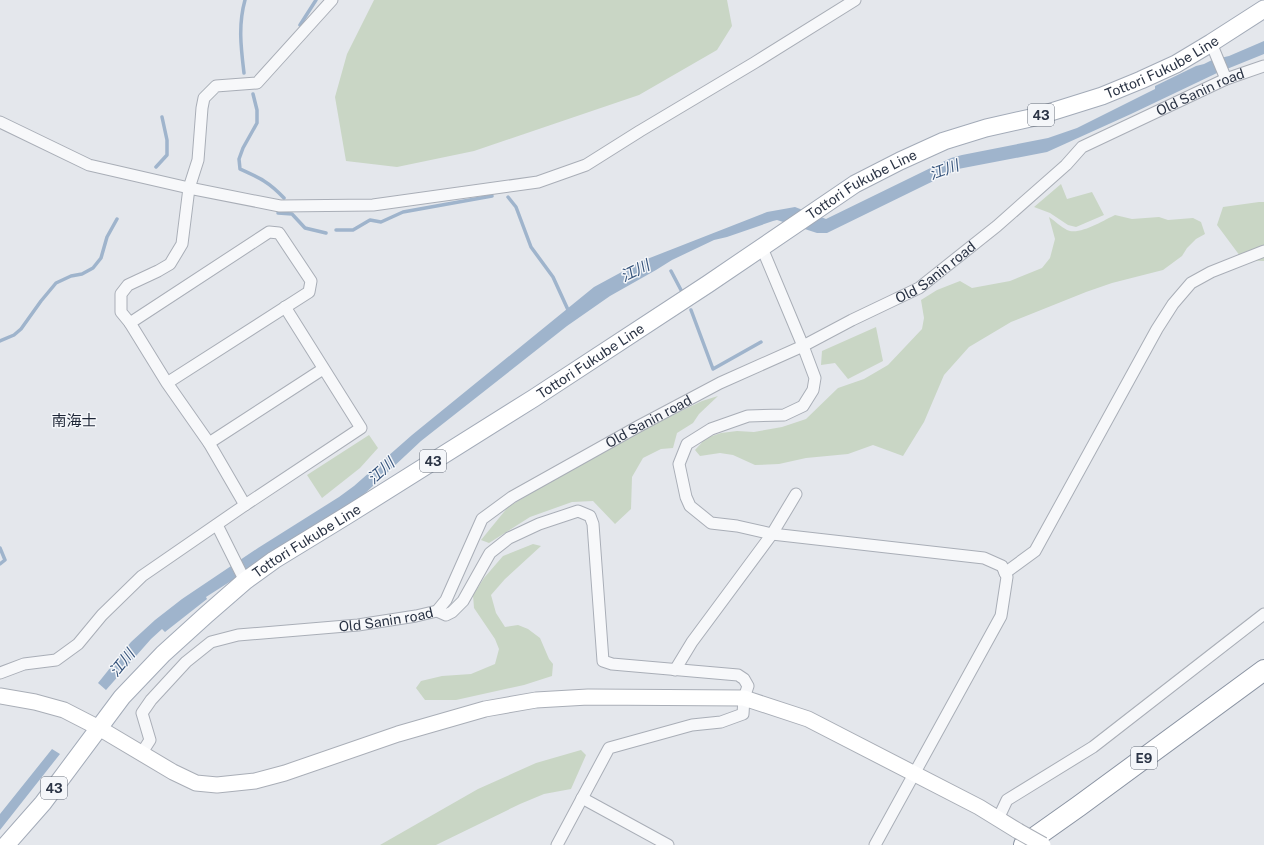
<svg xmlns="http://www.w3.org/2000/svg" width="1264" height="845" viewBox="0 0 1264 845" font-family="'Public Sans','Noto Sans JP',sans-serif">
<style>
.green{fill:#c9d6c5}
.water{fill:#9fb4cc}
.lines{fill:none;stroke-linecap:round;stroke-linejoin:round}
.stream{stroke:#9fb4cc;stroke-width:3.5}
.street-casing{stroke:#a9aeb7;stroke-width:13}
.secondary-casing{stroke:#a9aeb7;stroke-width:17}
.primary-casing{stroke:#a3abb8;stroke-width:19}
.highway-casing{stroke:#8b94a3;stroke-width:22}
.street{stroke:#f7f8fa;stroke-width:11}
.secondary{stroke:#fff;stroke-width:15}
.primary{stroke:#fff;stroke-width:17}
.highway{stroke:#fff;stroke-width:20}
.secondary-bridge-casing{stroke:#a9aeb7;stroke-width:17;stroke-linecap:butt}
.secondary-bridge{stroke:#fff;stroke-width:15}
.labels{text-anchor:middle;stroke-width:3;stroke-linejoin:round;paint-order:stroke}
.shield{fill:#f4f6f9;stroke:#676e7b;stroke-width:1}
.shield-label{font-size:13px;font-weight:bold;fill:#2b3445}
.street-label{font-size:14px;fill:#2b3445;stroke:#f4f6f9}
.water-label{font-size:15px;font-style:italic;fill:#34527a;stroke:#f4f6f9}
.neighbourhood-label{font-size:15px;fill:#1d2536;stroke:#f4f6f9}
</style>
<rect width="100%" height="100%" fill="#e4e7ec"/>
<path class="green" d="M 374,0 L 727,0 L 732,26 L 717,50 L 639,95 L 474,151 L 397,167 L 346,161 L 335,97 L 347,54 Z
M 1061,184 L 1067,199 L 1092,192 L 1104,215 L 1076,227 L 1068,225 L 1050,213 L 1034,207 Z
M 1259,202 L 1264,202 L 1264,261 L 1243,260 L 1217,225 L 1223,207 Z
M 1115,215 L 1132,219 L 1159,217 L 1168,220 L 1193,218 L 1201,222 L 1205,234 L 1196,239 L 1187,248 L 1182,256 L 1163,270 L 1112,283 L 1086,292 L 1011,322 L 969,347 L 944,375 L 924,422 L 903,456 L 873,445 L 848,454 L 806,458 L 779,464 L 755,465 L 733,455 L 720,453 L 700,456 L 695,450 L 706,438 L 721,433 L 737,431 L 754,432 L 782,427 L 806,419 L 838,388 L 864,379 L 888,365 L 922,329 L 924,318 L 921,300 L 937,290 L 960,281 L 972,288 L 1010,281 L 1042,268 L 1050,258 L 1055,239 L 1049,217 C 1055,221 1061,227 1067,230 C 1079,236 1104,220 1115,215 Z
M 876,327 L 883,361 L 848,379 L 835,363 L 821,365 L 822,351 Z
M 718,396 L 699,414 L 693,423 L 677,433 L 673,448 L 661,449 L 643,458 L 632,477 L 631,509 L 615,524 L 593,501 L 572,502 L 530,517 L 489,543 L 481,540 L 508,507 L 568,471 L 646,428 L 702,401 Z
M 369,435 L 378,448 L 360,468 L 322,498 L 307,475 Z
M 533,544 L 541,546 L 505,579 L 491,595 L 496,613 L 505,627 L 518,625 L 528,629 L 540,638 L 549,659 L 553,664 L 552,676 L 524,685 L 456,700 L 425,700 L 416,688 L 421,681 L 442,676 L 471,674 L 495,664 L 499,649 L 495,639 L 474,608 L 473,595 L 484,578 L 503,556 Z
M 581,750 L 586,755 L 571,789 L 544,794 L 520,804 L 436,845 L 380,845 L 478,789 L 536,763 Z"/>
<path class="water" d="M 1264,41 L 1264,54 L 1217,73 L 1131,114 L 1047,152 L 958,169 L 827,233 L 817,233 L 777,220 L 773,221 L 727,237 L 714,240 L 672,260 L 656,270 L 610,296 L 567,326 L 421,441 L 359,499 L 206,597 L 207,599 L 165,632 L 162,629 L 151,639 L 106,690 L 98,683 L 131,642 L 155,620 L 182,599 L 258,548 L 339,497 L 354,486 L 412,435 L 594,287 L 642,261 L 767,212 L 795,207 L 826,219 L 951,158 L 962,155 L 1048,138 L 1077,128 L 1155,89 L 1155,86 L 1196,66 L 1204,64 L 1212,60 L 1229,56 Z
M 52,749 L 60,754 L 0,830 L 0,814 Z"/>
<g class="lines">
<path class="stream" d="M 300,25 L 316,0
M 244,73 C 241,48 238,25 245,0
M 253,94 L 257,110 L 257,123 L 243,148 L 239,159 L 240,169 C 260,178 269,182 284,198
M 156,167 L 167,155 L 167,140 L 162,117
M 508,197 L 516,207 L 531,247 L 553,277 L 569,312
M 278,213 L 292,214 L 305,228 L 326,233
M 336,230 L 353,230 L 370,220 L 381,222 L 403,212 L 492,196
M 671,271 L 681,290
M 691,310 L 713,369 L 761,342
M 0,341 L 14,335 L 21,329 L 41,301 L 56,283 L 71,276 L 82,274 L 93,268 L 101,258 L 107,237 L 117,219
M 0,548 L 5,560 L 0,564"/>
<g class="street-casing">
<g id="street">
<path d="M 1211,43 L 1226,79"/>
<path d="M 0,122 L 89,165 L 189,188 L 280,206 L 373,205 L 538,182 L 586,165 L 640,131 L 754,63 L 855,0"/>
<path d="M 762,248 L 803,346 L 815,378 L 813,390 L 803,406 L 784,415 L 748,416 L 711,429 L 687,444 L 679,464 L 686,497 L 690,506 L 711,523 L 737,526 L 772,534 L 984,558 L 1002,566 L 1007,577 L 1001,616 L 875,845"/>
<path d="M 130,323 L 121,312 L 121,294 L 128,285 L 158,271 L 170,264 L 182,244 L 189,188 L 198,160 L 202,108 L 204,98 L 216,86 L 257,83 L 332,0"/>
<path d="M 167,383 L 309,292 L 311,281 L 279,233 L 269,232 L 130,323 L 167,383 L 209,443 L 245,505"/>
<path d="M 209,443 L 323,369"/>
<path d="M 217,525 L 245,581"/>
<path d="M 1005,573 L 1035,551 L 1157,329 L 1173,304 L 1191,283 L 1211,272 L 1264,251"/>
<path d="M 437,611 L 446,615 L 452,612 L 463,601 L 490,553 L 509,538 L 539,524 L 578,511 L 590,516 L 593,524 L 603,661 L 612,664 L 738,675 L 744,679 L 748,686 L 744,698 L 743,714 L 721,722 L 692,725 L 609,748 L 557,845"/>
<path d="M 675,670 L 692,642 L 772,534 L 796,494"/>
<path d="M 0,673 L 24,664 L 56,660 L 78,644 L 102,615 L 142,576 L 245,505 L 361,428 L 285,307"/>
<path id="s1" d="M 141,754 L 150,740 L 142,713 L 151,700 L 186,662 L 211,642 L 238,635 L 358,625 L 416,616 L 437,611 L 446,600 L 482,519 L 512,497 L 639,426 L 720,383 L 803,346 L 852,320 L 919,288 L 997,226 L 1066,165 L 1082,147 L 1226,79 L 1264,66"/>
<path d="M 582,798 L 668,845"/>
<path d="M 998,819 L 1007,800 L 1093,747 L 1264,614"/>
</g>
</g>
<g class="secondary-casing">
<path id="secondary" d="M 0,696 L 35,702 L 64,710 L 99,728 L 173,772 L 196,783 L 217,785 L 255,781 L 285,773 L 398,734 L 485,709 L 536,700 L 588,697 L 744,698 L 808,719 L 979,807 L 1018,831"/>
</g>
<g class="primary-casing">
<g id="primary">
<path id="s2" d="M 6,845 L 43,803 L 122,697 L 163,654 L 206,615 L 245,581 L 274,560 L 346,516 L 534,398 L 708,284 L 855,184 L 900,161 L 944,141 L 986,128 L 1035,117 L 1102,96 L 1141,80 L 1176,64 L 1211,43 L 1264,9"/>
</g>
</g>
<g class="highway-casing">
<path id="highway" d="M 1024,845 L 1079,806 L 1264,670"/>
</g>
<use href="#street" class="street"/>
<use href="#secondary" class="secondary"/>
<use href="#primary" class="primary"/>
<use href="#highway" class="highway"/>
<g class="secondary-bridge-casing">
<path id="secondary-bridge" d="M 1018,831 L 1043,845"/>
</g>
<use href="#secondary-bridge" class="secondary-bridge"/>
</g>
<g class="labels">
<g class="shield">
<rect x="1028" y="104" width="26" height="22" rx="3"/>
<rect x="420" y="450" width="26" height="22" rx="3"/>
<rect x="1131" y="747" width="26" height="22" rx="3"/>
<rect x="41" y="777" width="26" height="22" rx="3"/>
</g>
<g class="shield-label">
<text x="1041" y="120">43</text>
<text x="433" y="466">43</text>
<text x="1144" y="763">E9</text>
<text x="54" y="793">43</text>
</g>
<g class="street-label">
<text dy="5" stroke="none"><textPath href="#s2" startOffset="1415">Tottori Fukube Line</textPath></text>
<text dy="5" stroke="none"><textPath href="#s1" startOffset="1317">Old Sanin road</textPath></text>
<text dy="5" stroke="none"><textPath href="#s2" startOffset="1091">Tottori Fukube Line</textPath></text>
<text dy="5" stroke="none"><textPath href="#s1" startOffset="993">Old Sanin road</textPath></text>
<text dy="5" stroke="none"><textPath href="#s2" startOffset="767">Tottori Fukube Line</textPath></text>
<text dy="5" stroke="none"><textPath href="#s1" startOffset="669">Old Sanin road</textPath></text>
<text dy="5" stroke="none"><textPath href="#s2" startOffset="431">Tottori Fukube Line</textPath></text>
<text dy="5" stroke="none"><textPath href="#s1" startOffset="321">Old Sanin road</textPath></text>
</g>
<g class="water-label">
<text transform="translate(944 170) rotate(-20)" y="5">江川</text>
<text transform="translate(635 271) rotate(-26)" y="5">江川</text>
<text transform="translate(381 471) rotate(-42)" y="5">江川</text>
<text transform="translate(122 663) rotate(-51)" y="5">江川</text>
</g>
<g class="neighbourhood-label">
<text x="74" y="426">南海士</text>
</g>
</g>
</svg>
